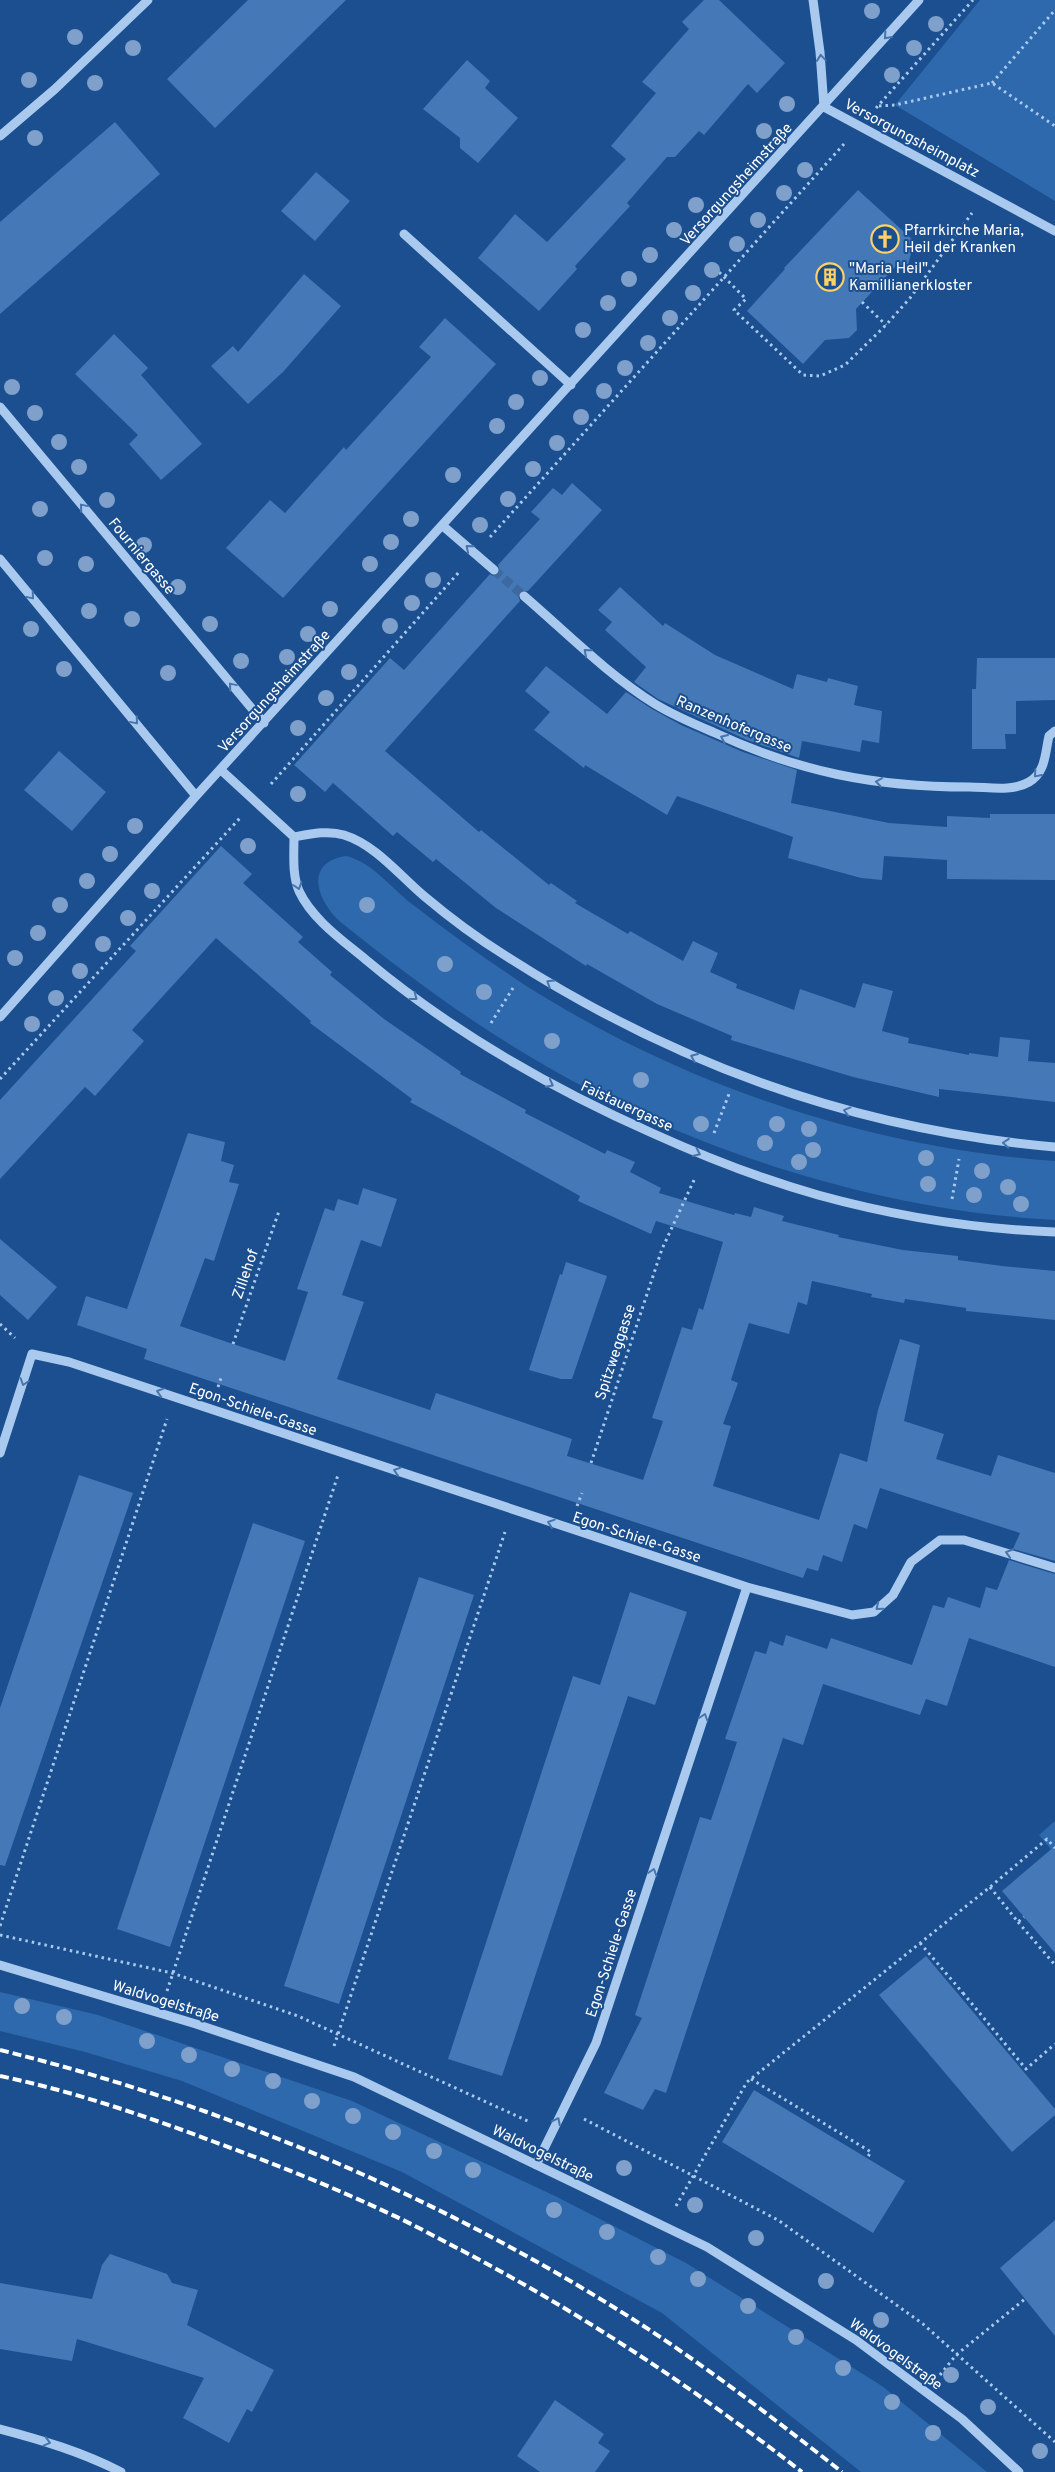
<svg xmlns="http://www.w3.org/2000/svg" width="1055" height="2472" viewBox="0 0 1055 2472" font-family="Overpass,sans-serif">
<style>
.green{fill:#2e69ad}
.building{fill:#4478b7}
.lines{fill:none;stroke-linecap:round;stroke-linejoin:round}
.minor-tunnel{stroke:#3d69a0;stroke-width:9;stroke-dasharray:9 4.5;stroke-linecap:butt}
.path{stroke:#a9c9ee;stroke-width:3;stroke-dasharray:2.5 4;stroke-linecap:butt}
.minor{stroke:#a9c9ee;stroke-width:9}
.rail{stroke:#fff;stroke-width:4;stroke-dasharray:9 4;stroke-linecap:butt}
.tree{fill:#7ea0ca}
.oneway{stroke:#4674ac}
.labels{text-anchor:middle;stroke-width:4;stroke-linejoin:round;paint-order:stroke}
.street-label{font-size:15px;fill:#fff;stroke:#1b4f8f}
.poi-label{font-size:15px;fill:#fff;stroke:#1b4f8f;text-anchor:start}
</style>
<rect width="100%" height="100%" fill="#1b4f8f"/>
<path class="green" d="M 980,0 L 1055,0 L 1055,201 L 895,105 Z
M 346,856 C 372,862 391,888 412,904 C 449,933 488,961 528,987 C 685,1086 870,1148 1055,1161 L 1055,1220 C 879,1211 685,1149 534,1059 C 466,1019 404,973 343,924 C 319,905 301,863 346,856 Z
M 1055,1821 L 1055,1854 L 1039,1835 Z
M 0,1992 L 98,2015 L 352,2101 L 555,2196 L 686,2263 L 882,2386 L 987,2472 L 861,2472 L 662,2313 L 402,2172 L 182,2081 L 85,2052 L 0,2031 Z"/>
<path class="building" d="M 248,0 L 346,0 L 215,128 L 167,79 Z
M 704,0 L 719,0 L 785,63 L 757,93 L 748,84 L 704,135 L 699,131 L 675,157 L 667,157 L 627,203 L 630,206 L 575,266 L 577,269 L 539,311 L 478,258 L 515,214 L 547,242 L 626,159 L 611,146 L 656,93 L 642,82 L 689,29 L 682,22 Z
M 467,60 L 490,81 L 485,88 L 518,118 L 478,163 L 460,148 L 460,138 L 423,109 Z
M 115,122 L 160,174 L 0,314 L 0,222 Z
M 316,172 L 350,201 L 315,241 L 281,211 Z
M 858,190 L 914,241 L 908,265 L 896,266 L 856,309 L 857,330 L 849,338 L 825,340 L 803,364 L 747,311 L 785,269 L 784,268 Z
M 304,274 L 341,306 L 283,372 L 248,404 L 211,366 L 233,346 L 238,352 Z
M 445,318 L 496,364 L 283,598 L 226,548 L 270,500 L 285,513 L 344,447 L 346,450 L 431,357 L 419,347 Z
M 114,334 L 148,368 L 141,375 L 202,444 L 161,480 L 129,444 L 138,435 L 75,374 Z
M 572,483 L 602,510 L 528,591 L 520,592 L 518,595 L 520,601 L 385,751 L 479,832 L 481,830 L 549,885 L 551,883 L 577,901 L 575,903 L 628,934 L 630,931 L 683,961 L 693,941 L 718,953 L 710,972 L 737,984 L 736,988 L 794,1010 L 800,989 L 855,1008 L 863,983 L 893,991 L 882,1031 L 909,1038 L 908,1043 L 969,1055 L 969,1053 L 998,1057 L 1000,1037 L 1030,1040 L 1028,1061 L 1055,1063 L 1055,1102 L 939,1089 L 939,1097 L 853,1077 L 731,1040 L 732,1036 L 657,1004 L 587,964 L 586,966 L 496,908 L 436,859 L 433,862 L 397,832 L 393,836 L 333,783 L 325,792 L 294,765 L 390,658 L 404,670 L 490,574 L 493,576 L 498,574 L 500,571 L 498,565 L 540,519 L 531,512 L 553,488 L 562,495 Z
M 620,587 L 663,626 L 665,623 L 715,655 L 793,689 L 797,674 L 827,682 L 828,678 L 858,686 L 854,705 L 882,711 L 879,743 L 862,740 L 860,752 L 802,741 L 799,758 L 747,740 L 658,699 L 634,682 L 646,667 L 605,630 L 612,622 L 598,610 Z
M 977,658 L 1055,658 L 1055,700 L 1016,701 L 1016,734 L 1005,734 L 1006,749 L 972,749 L 972,689 L 976,689 Z
M 546,666 L 607,714 L 626,692 L 652,709 L 681,725 L 743,752 L 797,770 L 791,803 L 889,823 L 947,827 L 947,816 L 990,818 L 990,814 L 1055,814 L 1055,880 L 947,879 L 947,860 L 884,856 L 882,880 L 861,878 L 788,858 L 793,837 L 677,796 L 667,815 L 585,765 L 584,768 L 534,730 L 550,712 L 525,691 Z
M 59,751 L 106,792 L 72,831 L 24,790 Z
M 221,846 L 252,874 L 243,883 L 303,937 L 298,942 L 332,972 L 330,975 L 384,1019 L 461,1072 L 460,1074 L 526,1110 L 525,1113 L 605,1154 L 607,1150 L 635,1162 L 630,1172 L 661,1188 L 659,1193 L 734,1215 L 735,1213 L 751,1217 L 754,1207 L 784,1216 L 782,1221 L 839,1235 L 838,1237 L 903,1250 L 958,1256 L 958,1260 L 1002,1266 L 1055,1271 L 1055,1320 L 966,1311 L 966,1308 L 905,1299 L 904,1303 L 871,1297 L 872,1294 L 812,1281 L 807,1305 L 798,1302 L 789,1334 L 749,1323 L 731,1380 L 738,1383 L 723,1424 L 731,1426 L 713,1486 L 819,1520 L 840,1453 L 867,1462 L 878,1410 L 900,1339 L 920,1345 L 904,1421 L 944,1434 L 936,1459 L 991,1476 L 998,1455 L 1055,1473 L 1055,1561 L 1013,1549 L 1020,1533 L 880,1488 L 867,1529 L 854,1524 L 842,1562 L 823,1555 L 818,1571 L 807,1568 L 803,1578 L 171,1368 L 144,1359 L 147,1349 L 77,1325 L 86,1296 L 127,1309 L 188,1133 L 225,1142 L 221,1161 L 234,1165 L 229,1182 L 239,1184 L 214,1261 L 205,1258 L 180,1326 L 233,1344 L 285,1361 L 308,1292 L 297,1289 L 325,1208 L 334,1211 L 338,1199 L 358,1205 L 363,1188 L 397,1199 L 381,1247 L 361,1240 L 342,1295 L 364,1302 L 337,1379 L 430,1410 L 436,1393 L 572,1439 L 567,1456 L 643,1480 L 663,1421 L 652,1418 L 682,1327 L 692,1330 L 699,1308 L 703,1310 L 723,1242 L 656,1221 L 651,1234 L 578,1201 L 580,1196 L 410,1102 L 412,1099 L 310,1023 L 311,1021 L 216,938 L 132,1030 L 144,1041 L 95,1096 L 85,1087 L 0,1179 L 0,1100 L 136,951 L 130,946 Z
M 0,1239 L 57,1287 L 28,1320 L 0,1295 Z
M 566,1262 L 607,1276 L 572,1379 L 561,1379 L 529,1370 L 560,1274 L 562,1275 Z
M 79,1475 L 133,1493 L 5,1866 L 0,1865 L 0,1708 Z
M 253,1523 L 305,1541 L 170,1947 L 117,1929 Z
M 1009,1560 L 1055,1574 L 1055,1667 L 969,1638 L 947,1706 L 926,1699 L 920,1715 L 823,1684 L 803,1745 L 783,1738 L 666,2093 L 655,2089 L 643,2110 L 604,2093 L 642,2018 L 635,2015 L 700,1817 L 711,1820 L 737,1742 L 725,1739 L 755,1651 L 766,1654 L 770,1641 L 783,1646 L 786,1635 L 827,1649 L 831,1638 L 912,1665 L 933,1605 L 944,1608 L 948,1597 L 980,1608 L 986,1587 L 997,1590 Z
M 419,1577 L 474,1595 L 339,2004 L 284,1986 Z
M 630,1592 L 687,1612 L 655,1705 L 628,1696 L 502,2076 L 448,2059 L 573,1676 L 600,1685 Z
M 1055,1846 L 1055,1953 L 1002,1891 Z
M 926,1956 L 1055,2109 L 1055,2115 L 1012,2152 L 879,1995 Z
M 754,2090 L 905,2181 L 873,2233 L 722,2142 Z
M 1055,2220 L 1055,2336 L 1000,2268 Z
M 110,2254 L 167,2274 L 172,2283 L 198,2290 L 187,2325 L 274,2370 L 252,2412 L 247,2409 L 229,2443 L 183,2418 L 204,2378 L 77,2339 L 72,2361 L 0,2349 L 0,2283 L 92,2299 L 102,2265 Z
M 555,2400 L 604,2434 L 598,2443 L 610,2451 L 595,2472 L 540,2472 L 517,2456 Z"/>
<g class="lines">
<path class="minor-tunnel" d="M 494,570 L 524,596"/>
<path class="path" d="M 992,83 L 1055,10
M 879,106 L 895,105 L 992,83 L 1055,126
M 876,108 L 973,0
M 710,263 L 746,299 L 734,310 L 803,375 L 820,376 L 845,365 L 886,325 L 910,298 L 972,213
M 862,302 L 886,325
M 490,537 L 844,144
M 271,784 L 459,572
M 491,1023 L 513,988
M 0,1079 L 240,818
M 714,1133 L 729,1094
M 952,1199 L 959,1159
M 0,1324 L 15,1338
M 233,1344 L 279,1211
M 218,1387 L 222,1375
M 591,1463 L 662,1249 L 695,1178
M 577,1506 L 582,1493
M 990,1887 L 1018,1922 L 1024,1917
M 1018,1922 L 1055,1965
M 0,1926 L 167,1419
M 0,1935 L 172,1973 L 298,2016 L 530,2122
M 920,1943 L 963,1993 L 960,1996
M 167,1991 L 338,1475
M 963,1993 L 1026,2069 L 1055,2044
M 334,2046 L 505,1532
M 751,2079 L 871,2152 L 867,2158
M 584,2119 L 778,2220 L 923,2324 L 1055,2442
M 676,2206 L 747,2082 L 990,1887 L 1047,1839 L 1055,1848
M 940,2375 L 956,2355 L 1025,2299"/>
<path class="minor" d="M 813,0 L 820,52 L 824,107
M 824,107 L 1055,231
M 0,136 L 55,89 L 148,0
M 404,234 L 571,385
M 0,407 L 264,723
M 443,526 L 494,570
M 0,559 L 196,796
M 524,596 C 567,633 607,674 655,704 C 673,715 694,724 713,732 C 799,772 874,787 969,787 C 988,787 1012,792 1029,782 C 1046,772 1045,753 1049,736 L 1055,731
M 221,770 L 294,837 C 294,855 292,875 299,891 C 312,919 342,940 365,959 C 452,1032 549,1087 652,1133 C 705,1157 761,1179 818,1195 C 894,1216 975,1229 1055,1232
M 294,837 C 310,834 328,830 344,835 C 376,845 400,876 424,896 C 450,918 477,938 506,956 C 674,1064 855,1130 1055,1147
M 0,1017 L 196,796 L 919,0
M 0,1453 L 32,1354 L 69,1362 L 747,1587 L 852,1615 L 874,1612 L 893,1595 L 911,1562 L 940,1540 L 964,1540 L 1055,1568
M 0,1965 L 196,2024 L 354,2077 L 707,2247 L 856,2340 L 962,2419 L 1019,2472
M 536,2165 L 596,2043 L 747,1587
M 0,2429 C 42,2440 82,2452 121,2472"/>
<path class="rail" d="M 0,2050 C 227,2106 446,2199 642,2325 C 711,2370 777,2421 842,2472
M 0,2076 C 72,2091 143,2115 212,2141 C 272,2163 331,2186 388,2213 C 413,2224 437,2238 461,2250 C 581,2313 694,2388 802,2472"/>
</g>
<g class="tree">
<circle cx="872" cy="11" r="8"/>
<circle cx="936" cy="24" r="8"/>
<circle cx="75" cy="37" r="8"/>
<circle cx="133" cy="48" r="8"/>
<circle cx="914" cy="48" r="8"/>
<circle cx="892" cy="75" r="8"/>
<circle cx="29" cy="80" r="8"/>
<circle cx="95" cy="83" r="8"/>
<circle cx="787" cy="104" r="8"/>
<circle cx="764" cy="131" r="8"/>
<circle cx="35" cy="138" r="8"/>
<circle cx="805" cy="170" r="8"/>
<circle cx="784" cy="193" r="8"/>
<circle cx="696" cy="205" r="8"/>
<circle cx="758" cy="220" r="8"/>
<circle cx="674" cy="230" r="8"/>
<circle cx="737" cy="244" r="8"/>
<circle cx="650" cy="255" r="8"/>
<circle cx="712" cy="270" r="8"/>
<circle cx="629" cy="279" r="8"/>
<circle cx="693" cy="293" r="8"/>
<circle cx="608" cy="303" r="8"/>
<circle cx="670" cy="318" r="8"/>
<circle cx="583" cy="330" r="8"/>
<circle cx="648" cy="343" r="8"/>
<circle cx="625" cy="368" r="8"/>
<circle cx="540" cy="378" r="8"/>
<circle cx="12" cy="387" r="8"/>
<circle cx="604" cy="391" r="8"/>
<circle cx="516" cy="402" r="8"/>
<circle cx="35" cy="413" r="8"/>
<circle cx="581" cy="417" r="8"/>
<circle cx="497" cy="426" r="8"/>
<circle cx="59" cy="442" r="8"/>
<circle cx="557" cy="443" r="8"/>
<circle cx="79" cy="467" r="8"/>
<circle cx="533" cy="469" r="8"/>
<circle cx="453" cy="475" r="8"/>
<circle cx="508" cy="499" r="8"/>
<circle cx="107" cy="500" r="8"/>
<circle cx="40" cy="509" r="8"/>
<circle cx="411" cy="519" r="8"/>
<circle cx="480" cy="525" r="8"/>
<circle cx="391" cy="542" r="8"/>
<circle cx="144" cy="545" r="8"/>
<circle cx="45" cy="558" r="8"/>
<circle cx="86" cy="564" r="8"/>
<circle cx="370" cy="564" r="8"/>
<circle cx="433" cy="580" r="8"/>
<circle cx="178" cy="587" r="8"/>
<circle cx="412" cy="603" r="8"/>
<circle cx="330" cy="609" r="8"/>
<circle cx="89" cy="611" r="8"/>
<circle cx="132" cy="619" r="8"/>
<circle cx="210" cy="624" r="8"/>
<circle cx="390" cy="626" r="8"/>
<circle cx="31" cy="629" r="8"/>
<circle cx="308" cy="634" r="8"/>
<circle cx="287" cy="657" r="8"/>
<circle cx="241" cy="661" r="8"/>
<circle cx="64" cy="669" r="8"/>
<circle cx="349" cy="672" r="8"/>
<circle cx="168" cy="673" r="8"/>
<circle cx="326" cy="698" r="8"/>
<circle cx="298" cy="728" r="8"/>
<circle cx="298" cy="794" r="8"/>
<circle cx="135" cy="826" r="8"/>
<circle cx="248" cy="846" r="8"/>
<circle cx="110" cy="854" r="8"/>
<circle cx="87" cy="881" r="8"/>
<circle cx="152" cy="891" r="8"/>
<circle cx="60" cy="905" r="8"/>
<circle cx="367" cy="905" r="8"/>
<circle cx="128" cy="918" r="8"/>
<circle cx="38" cy="933" r="8"/>
<circle cx="103" cy="944" r="8"/>
<circle cx="15" cy="958" r="8"/>
<circle cx="445" cy="964" r="8"/>
<circle cx="80" cy="971" r="8"/>
<circle cx="484" cy="992" r="8"/>
<circle cx="56" cy="998" r="8"/>
<circle cx="32" cy="1024" r="8"/>
<circle cx="552" cy="1041" r="8"/>
<circle cx="641" cy="1080" r="8"/>
<circle cx="701" cy="1124" r="8"/>
<circle cx="777" cy="1124" r="8"/>
<circle cx="809" cy="1129" r="8"/>
<circle cx="765" cy="1143" r="8"/>
<circle cx="813" cy="1150" r="8"/>
<circle cx="926" cy="1158" r="8"/>
<circle cx="799" cy="1162" r="8"/>
<circle cx="982" cy="1171" r="8"/>
<circle cx="928" cy="1184" r="8"/>
<circle cx="1008" cy="1187" r="8"/>
<circle cx="974" cy="1195" r="8"/>
<circle cx="1021" cy="1204" r="8"/>
<circle cx="22" cy="2006" r="8"/>
<circle cx="64" cy="2017" r="8"/>
<circle cx="147" cy="2041" r="8"/>
<circle cx="189" cy="2055" r="8"/>
<circle cx="232" cy="2069" r="8"/>
<circle cx="273" cy="2081" r="8"/>
<circle cx="312" cy="2101" r="8"/>
<circle cx="353" cy="2116" r="8"/>
<circle cx="393" cy="2132" r="8"/>
<circle cx="434" cy="2151" r="8"/>
<circle cx="624" cy="2168" r="8"/>
<circle cx="473" cy="2170" r="8"/>
<circle cx="695" cy="2205" r="8"/>
<circle cx="554" cy="2210" r="8"/>
<circle cx="607" cy="2232" r="8"/>
<circle cx="756" cy="2238" r="8"/>
<circle cx="658" cy="2257" r="8"/>
<circle cx="698" cy="2279" r="8"/>
<circle cx="826" cy="2281" r="8"/>
<circle cx="748" cy="2306" r="8"/>
<circle cx="881" cy="2320" r="8"/>
<circle cx="796" cy="2337" r="8"/>
<circle cx="843" cy="2368" r="8"/>
<circle cx="951" cy="2375" r="8"/>
<circle cx="892" cy="2402" r="8"/>
<circle cx="988" cy="2407" r="8"/>
<circle cx="933" cy="2433" r="8"/>
<circle cx="1040" cy="2451" r="8"/>
</g>
<defs><path id="oneway-chevron" d="M-2-3.5L2.5 0L-2 3.5" fill="none" stroke-width="1.6" stroke-linecap="round" stroke-linejoin="round" transform="scale(1.25)"/></defs>
<g class="oneway">
<use href="#oneway-chevron" transform="translate(887 36) rotate(132)"/>
<use href="#oneway-chevron" transform="translate(821 58) rotate(-95)"/>
<use href="#oneway-chevron" transform="translate(83 507) rotate(-130)"/>
<use href="#oneway-chevron" transform="translate(469 548) rotate(-140)"/>
<use href="#oneway-chevron" transform="translate(31 596) rotate(50)"/>
<use href="#oneway-chevron" transform="translate(587 652) rotate(-139)"/>
<use href="#oneway-chevron" transform="translate(232 686) rotate(-130)"/>
<use href="#oneway-chevron" transform="translate(135 721) rotate(50)"/>
<use href="#oneway-chevron" transform="translate(724 738) rotate(-156)"/>
<use href="#oneway-chevron" transform="translate(1037 774) rotate(131)"/>
<use href="#oneway-chevron" transform="translate(879 782) rotate(-172)"/>
<use href="#oneway-chevron" transform="translate(298 886) rotate(72)"/>
<use href="#oneway-chevron" transform="translate(550 983) rotate(-148)"/>
<use href="#oneway-chevron" transform="translate(414 997) rotate(37)"/>
<use href="#oneway-chevron" transform="translate(694 1057) rotate(-157)"/>
<use href="#oneway-chevron" transform="translate(550 1084) rotate(28)"/>
<use href="#oneway-chevron" transform="translate(847 1111) rotate(-165)"/>
<use href="#oneway-chevron" transform="translate(1006 1143) rotate(-175)"/>
<use href="#oneway-chevron" transform="translate(697 1153) rotate(24)"/>
<use href="#oneway-chevron" transform="translate(24 1382) rotate(108)"/>
<use href="#oneway-chevron" transform="translate(160 1392) rotate(-162)"/>
<use href="#oneway-chevron" transform="translate(397 1471) rotate(-162)"/>
<use href="#oneway-chevron" transform="translate(551 1523) rotate(-161)"/>
<use href="#oneway-chevron" transform="translate(1009 1553) rotate(-163)"/>
<use href="#oneway-chevron" transform="translate(879 1607) rotate(141)"/>
<use href="#oneway-chevron" transform="translate(704 1717) rotate(-72)"/>
<use href="#oneway-chevron" transform="translate(653 1872) rotate(-72)"/>
<use href="#oneway-chevron" transform="translate(557 2121) rotate(-63)"/>
<use href="#oneway-chevron" transform="translate(47 2442) rotate(15)"/>
</g>
<defs>
<g id="church-ring" transform="scale(1.4375)"><circle r="9.5" fill="#1b4f8f" stroke="#ffd166" stroke-width="1.5"/><path d="M-1.2-6h2.4v3.5h3.3v2.4h-3.3V6h-2.4V-.1h-3.3v-2.4h3.3Z" fill="#ffd166"/></g>
<g id="building-ring" transform="scale(1.4375)"><circle r="9.5" fill="#1b4f8f" stroke="#ffd166" stroke-width="1.5"/><path d="M-4-6H4V6H1V3H-1V6H-4ZM-2.5-4.3h1.7v1.8h-1.7ZM.8-4.3h1.7v1.8H.8ZM-2.5-1h1.7V.8h-1.7ZM.8-1h1.7V.8H.8Z" fill="#ffd166"/></g>
</defs>
<g fill-rule="evenodd">
<use href="#church-ring" x="885" y="239"/>
<use href="#building-ring" x="830" y="277"/>
</g>
<g class="labels">
<g class="street-label">
<text transform="translate(912 138) rotate(28)" y="5">Versorgungsheimplatz</text>
<text transform="translate(736 184) rotate(-48)" y="5">Versorgungsheimstraße</text>
<text transform="translate(142 556) rotate(50)" y="5">Fourniergasse</text>
<text transform="translate(274 691) rotate(-48)" y="5">Versorgungsheimstraße</text>
<text transform="translate(734 724) rotate(23)" y="5">Ranzenhofergasse</text>
<text transform="translate(627 1106) rotate(25)" y="5">Faistauergasse</text>
<text transform="translate(245 1274) rotate(-71)" y="5">Zillehof</text>
<text transform="translate(615 1352) rotate(-72)" y="5">Spitzweggasse</text>
<text transform="translate(253 1409) rotate(19)" y="5">Egon-Schiele-Gasse</text>
<text transform="translate(637 1537) rotate(18)" y="5">Egon-Schiele-Gasse</text>
<text transform="translate(611 1953) rotate(-72)" y="5">Egon-Schiele-Gasse</text>
<text transform="translate(166 2001) rotate(17)" y="5">Waldvogelstraße</text>
<text transform="translate(543 2153) rotate(26)" y="5">Waldvogelstraße</text>
<text transform="translate(896 2354) rotate(36)" y="5">Waldvogelstraße</text>
</g>
<g class="poi-label">
<text x="904" y="235">Pfarrkirche Maria,<tspan x="904" dy="17">Heil der Kranken</tspan></text>
<text x="849" y="273">"Maria Heil"<tspan x="849" dy="17">Kamillianerkloster</tspan></text>
</g>
</g>
</svg>
